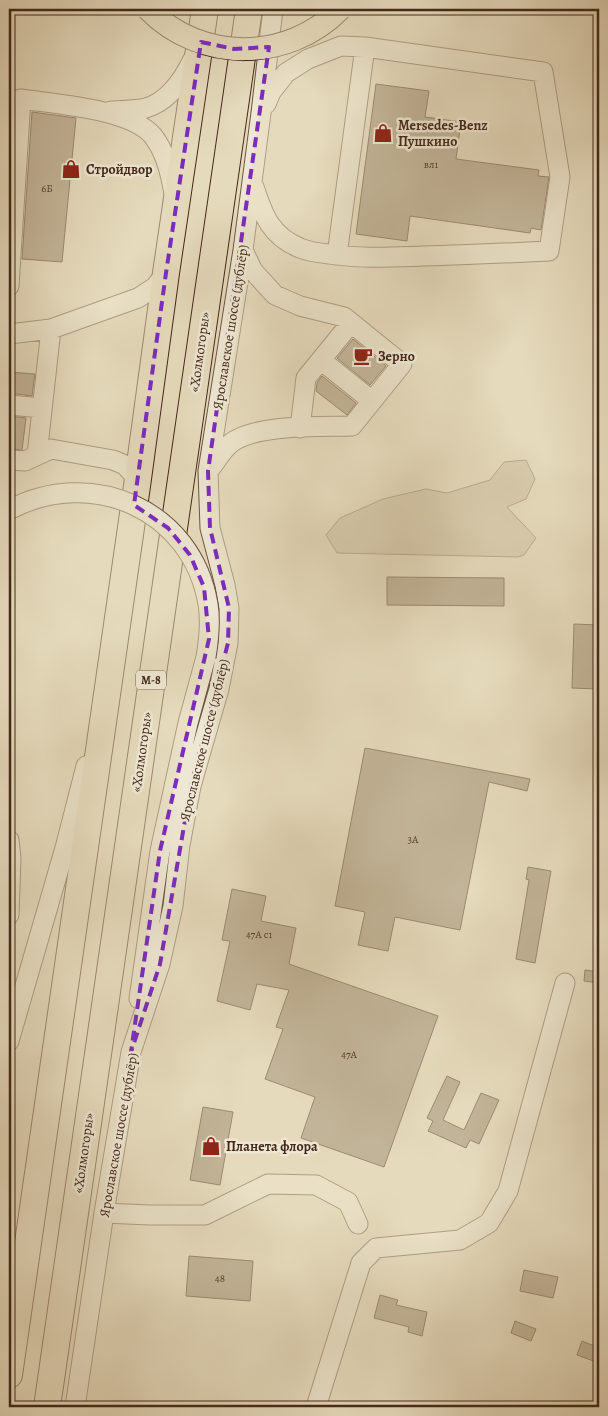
<svg xmlns="http://www.w3.org/2000/svg" width="608" height="1416" viewBox="0 0 608 1416" font-family="Alegreya,serif">
<style>
.green{fill:#c9bca0;stroke:#86725d}
.building{fill:#97856e;stroke:#43281a}
.lines{fill:none;stroke-linecap:round;stroke-linejoin:round}
.minor-casing{stroke:#6c5442;stroke-width:21}
.highway-casing{stroke:#43281a;stroke-width:28}
.minor{stroke:#eee7d3;stroke-width:19}
.highway{stroke:#e5dabc;stroke-width:26}
.minor-bridge-casing{stroke:#6c5442;stroke-width:21;stroke-linecap:butt}
.major-bridge-casing{stroke:#43281a;stroke-width:24;stroke-linecap:butt}
.minor-bridge{stroke:#eee7d3;stroke-width:19}
.major-bridge{stroke:#e5dabc;stroke-width:22}
.marked{fill:none;stroke:#7b2cbf;stroke-width:4;stroke-dasharray:10 6;stroke-linejoin:round}
.labels{text-anchor:middle;stroke-width:5;stroke-linejoin:round;paint-order:stroke}
.number-label{font-size:11px;fill:#583f2f}
.shield{fill:#eee7d3;stroke:#766152;stroke-width:1}
.shield-label{font-size:12px;font-weight:bold;fill:#43281a}
.poi-label{font-size:14px;font-weight:bold;fill:#43281a;stroke:#eee7d3;text-anchor:start}
.street-label{font-size:14px;fill:#43281a;stroke:#eee7d3}
</style>
<rect width="100%" height="100%" fill="#e5dabc"/>
<filter id="stains"><feTurbulence type="fractalNoise" baseFrequency=".004" numOctaves="4"/><feColorMatrix values="0 0 0 0 .2 0 0 0 0 .09 0 0 0 0 .02 0 0 0 .5 -.17"/></filter>
<radialGradient id="worn" r=".72"><stop offset=".6" stop-color="#630" stop-opacity="0"/><stop offset="1" stop-color="#630" stop-opacity=".3"/></radialGradient>
<path class="green" d="M 526,460 L 535,479 L 526,499 L 507,507 L 536,538 L 524,555 L 518,557 L 337,553 L 326,535 L 340,518 L 383,499 L 426,489 L 447,493 L 490,480 L 504,462 Z"/>
<path class="building" d="M 376,84 L 429,91 L 425,117 L 461,122 L 456,159 L 539,170 L 538,176 L 549,177 L 541,230 L 531,228 L 530,233 L 410,216 L 407,241 L 356,234 Z
M 32,112 L 76,118 L 62,262 L 22,259 Z
M 353,339 L 386,366 L 370,385 L 337,358 Z
M 9,372 L 35,374 L 32,396 L 9,393 Z
M 322,376 L 356,403 L 347,415 L 316,391 L 317,383 Z
M 9,416 L 26,418 L 22,450 L 9,449 Z
M 387,577 L 504,578 L 504,606 L 387,605 Z
M 574,624 L 599,625 L 599,689 L 572,688 Z
M 365,748 L 530,779 L 527,791 L 489,782 L 460,930 L 395,917 L 388,951 L 358,945 L 365,912 L 335,906 Z
M 528,867 L 551,871 L 535,963 L 516,959 L 529,880 L 526,879 Z
M 232,889 L 266,896 L 261,921 L 296,928 L 289,964 L 438,1016 L 384,1167 L 301,1138 L 315,1097 L 265,1079 L 283,1029 L 276,1027 L 289,990 L 257,984 L 250,1010 L 217,1001 L 230,941 L 222,940 Z
M 585,970 L 599,972 L 599,983 L 584,981 Z
M 447,1076 L 460,1082 L 443,1120 L 464,1130 L 481,1093 L 499,1100 L 479,1144 L 470,1140 L 466,1148 L 428,1131 L 433,1121 L 427,1118 Z
M 203,1107 L 233,1112 L 220,1185 L 190,1180 Z
M 189,1256 L 253,1261 L 250,1301 L 186,1296 Z
M 524,1270 L 558,1277 L 553,1298 L 520,1291 Z
M 380,1295 L 398,1300 L 396,1305 L 427,1312 L 422,1336 L 408,1332 L 409,1327 L 374,1318 Z
M 515,1321 L 536,1329 L 531,1341 L 511,1333 Z
M 582,1341 L 599,1348 L 599,1363 L 577,1355 Z"/>
<g class="lines">
<g class="minor-casing">
<path id="minor" d="M 9,102 L 21,99 C 55,104 131,109 153,136 C 165,151 171,175 174,194
M 111,111 C 122,110 135,111 146,108 C 169,101 183,80 193,59
M 254,187 C 263,214 270,236 300,248 C 309,252 319,253 329,254 C 361,259 392,257 424,256 C 466,255 508,253 549,251 L 560,177 L 543,72 L 365,47 L 341,46 L 308,59 L 286,73 L 271,92 L 266,104
M 337,255 L 365,47
M 9,286 L 21,99
M 9,334 L 51,329 L 138,298 L 155,287 L 166,273
M 321,360 L 372,401
M 9,405 L 42,408
M 300,428 L 306,378 L 351,323
M 37,455 L 51,329
M 9,460 L 25,461 L 51,449 L 113,460 L 125,465 L 133,474 L 137,486
M 209,470 C 216,462 222,450 231,443 C 255,424 321,427 352,426 L 402,364 L 344,317 L 300,306 L 275,295 L 253,271 L 243,250
M 9,840 L 11,858 L 9,915
M 139,999 L 160,851 L 188,723 L 206,657
M 9,1041 L 65,848 L 86,766
M 104,1213 L 150,1215 L 205,1215 L 268,1184 L 316,1185 L 348,1202 L 358,1224
M 75,1407 L 104,1213 L 131,1052 L 160,964 L 173,906 L 180,845 L 191,786 L 219,689 L 228,643 L 229,608 L 225,585 L 210,528 L 208,471 L 243,250 L 261,113 L 273,9
M 316,1407 L 361,1263 L 376,1248 L 460,1240 L 489,1223 L 508,1191 L 565,983"/>
</g>
<g class="highway-casing">
<path id="highway" d="M 9,1375 L 137,486 L 166,273 L 205,9
M 47,1407 L 249,9"/>
</g>
<use href="#minor" class="minor"/>
<use href="#highway" class="highway"/>
<g class="minor-bridge-casing">
<path id="minor-bridge" d="M 9,510 C 91,466 192,509 208,604 C 211,622 209,639 206,657"/>
</g>
<g class="major-bridge-casing">
<path id="major-bridge" d="M 148,9 C 201,63 288,62 340,9"/>
</g>
<use href="#minor-bridge" class="minor-bridge"/>
<use href="#major-bridge" class="major-bridge"/>
</g>
<path d="M0 0H608V1416H0ZM 201,42 L 234,49 L 269,47 L 208,471 L 210,528 L 229,608 L 228,643 L 191,786 L 160,964 L 131,1052 L 160,851 L 209,639 L 204,587 L 190,555 L 168,528 L 134,505 L 166,273 Z" fill="#e5dabc" fill-opacity=".55" fill-rule="evenodd"/>
<path class="marked" d="M 201,42 L 234,49 L 269,47 L 208,471 L 210,528 L 229,608 L 228,643 L 191,786 L 160,964 L 131,1052 L 160,851 L 209,639 L 204,587 L 190,555 L 168,528 L 134,505 L 166,273 Z"/>
<defs>
<g id="shop-bare" transform="scale(1.5)"><path d="M-5-2.5h2.3a2.7 3.5 0 0 1 5.4 0H5L5.5 6h-11ZM-1.5-2.5h3a1.5 2.3 0 0 0-3 0Z" fill="#8f2418" stroke="#eee7d3" stroke-width="2.5" paint-order="stroke"/></g>
<g id="cafe-bare" transform="scale(1.5)"><path d="M-5.5-4.5H6V0H3Q3 3.5 0 3.5H-2.5Q-5.5 3.5-5.5 0ZM3-3.2v2h1.7v-2ZM-6 4.5H4V6H-6Z" fill="#8f2418" stroke="#eee7d3" stroke-width="2.5" paint-order="stroke"/></g>
</defs>
<g fill-rule="evenodd">
<use href="#shop-bare" x="383" y="133"/>
<use href="#shop-bare" x="71" y="169"/>
<use href="#cafe-bare" x="363" y="356"/>
<use href="#shop-bare" x="211" y="1146"/>
</g>
<g class="labels">
<g class="number-label">
<text x="431" y="168">вл1</text>
<text x="47" y="192">6Б</text>
<text x="413" y="843">3А</text>
<text x="259" y="938">47А с1</text>
<text x="349" y="1058">47А</text>
<text x="220" y="1282">48</text>
</g>
<rect class="shield" x="136" y="670.5" width="30" height="19" rx="4"/>
<g class="shield-label">
<text x="151" y="684">М-8</text>
</g>
<g class="poi-label">
<text x="398" y="130">Mersedes-Benz<tspan x="398" dy="16">Пушкино</tspan></text>
<text x="86" y="174">Стройдвор</text>
<text x="378" y="361">Зерно</text>
<text x="226" y="1151">Планета флора</text>
</g>
<g class="street-label">
<text transform="translate(230 327) rotate(-81)" y="5">Ярославское шоссе (дублёр)</text>
<text transform="translate(199 352) rotate(-82)" y="5">«Холмогоры»</text>
<text transform="translate(204 740) rotate(-76)" y="5">Ярославское шоссе (дублёр)</text>
<text transform="translate(141 752) rotate(-82)" y="5">«Холмогоры»</text>
<text transform="translate(118 1135) rotate(-80)" y="5">Ярославское шоссе (дублёр)</text>
<text transform="translate(83 1153) rotate(-82)" y="5">«Холмогоры»</text>
</g>
</g>
<rect width="608" height="1416" fill="none" stroke="#e5dabc" stroke-width="30"/>
<rect x="10" y="10" width="588" height="1396" fill="none" stroke="#43281a" stroke-width="2.5"/>
<rect x="15" y="15" width="578" height="1386" fill="none" stroke="#43281a"/>
<rect width="100%" height="100%" filter="url(#stains)"/>
<rect width="100%" height="100%" fill="url(#worn)"/>
</svg>
